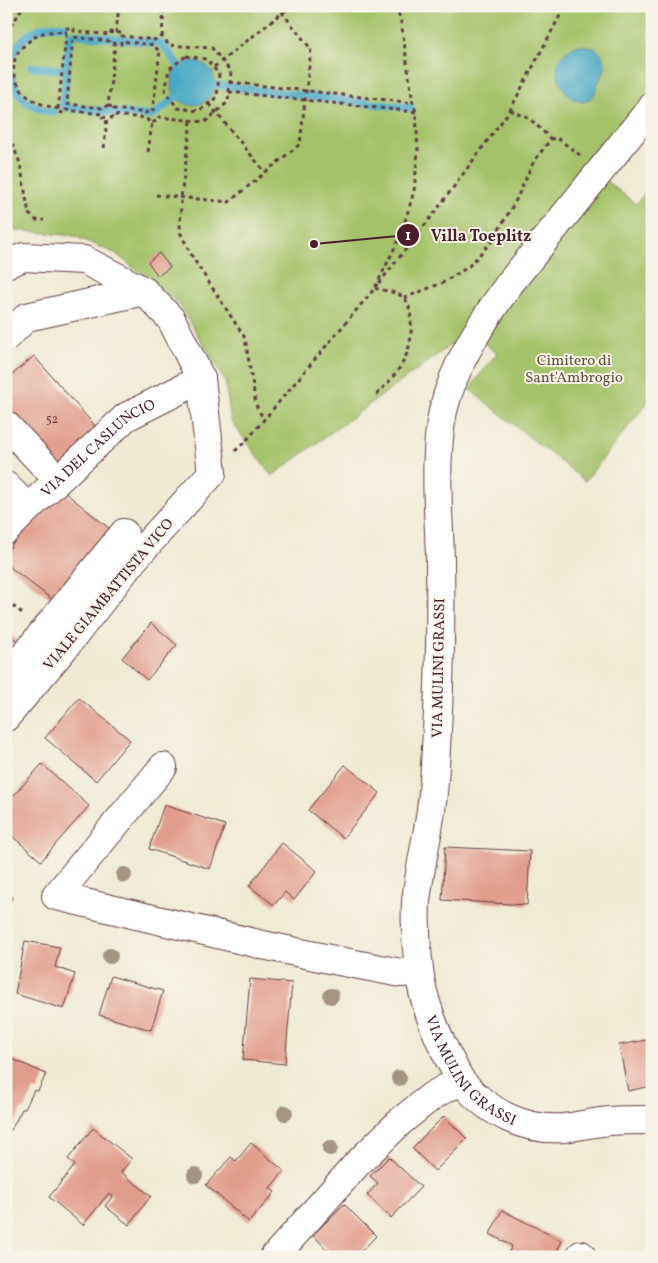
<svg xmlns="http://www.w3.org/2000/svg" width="658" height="1263" viewBox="0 0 658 1263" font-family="Vollkorn,serif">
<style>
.green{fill:#a4c269;stroke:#77704a}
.water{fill:#46a8c5;stroke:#486478}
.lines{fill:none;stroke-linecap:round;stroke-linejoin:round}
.stream{stroke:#46a8c5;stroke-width:8}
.building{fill:#e19d8c}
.minor-casing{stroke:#633d44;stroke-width:30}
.path{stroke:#633d44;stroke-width:3;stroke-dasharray:4 4;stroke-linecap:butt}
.minor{stroke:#fff;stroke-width:28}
.tree{fill:#a49582}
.labels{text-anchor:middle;stroke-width:4;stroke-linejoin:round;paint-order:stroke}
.number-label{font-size:12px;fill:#703e43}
.park-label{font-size:15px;fill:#65503e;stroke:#f7f3e8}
.street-label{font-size:15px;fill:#4a1f2b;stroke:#f7f3e8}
.leader{fill:none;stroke:#4a1f2b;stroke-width:2}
.callout-dot{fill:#4a1f2b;stroke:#f7f3e8;stroke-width:2}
.mark-label{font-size:15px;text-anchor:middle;font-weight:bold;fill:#fff}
.callout-label{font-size:16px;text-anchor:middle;font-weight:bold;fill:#4a1f2b;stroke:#f7f3e8;stroke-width:4;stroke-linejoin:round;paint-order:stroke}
</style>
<rect width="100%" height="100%" fill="#f7f3e8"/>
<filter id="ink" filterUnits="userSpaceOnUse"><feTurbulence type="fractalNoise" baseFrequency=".02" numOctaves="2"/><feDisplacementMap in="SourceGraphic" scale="10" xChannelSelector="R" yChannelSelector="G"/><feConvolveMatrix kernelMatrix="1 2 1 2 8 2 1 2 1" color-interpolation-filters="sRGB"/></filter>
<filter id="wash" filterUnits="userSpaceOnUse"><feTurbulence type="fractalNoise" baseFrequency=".0096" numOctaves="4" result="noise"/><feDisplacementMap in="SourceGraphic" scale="20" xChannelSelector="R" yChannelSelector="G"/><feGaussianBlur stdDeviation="1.12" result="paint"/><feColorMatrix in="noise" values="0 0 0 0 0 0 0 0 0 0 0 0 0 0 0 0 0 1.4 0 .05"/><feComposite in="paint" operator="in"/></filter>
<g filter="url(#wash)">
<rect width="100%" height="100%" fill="#f0ead4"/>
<path class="green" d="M 6,6 L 652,6 L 652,99 L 456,341 L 272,476 L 231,421 L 225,381 L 179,304 L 115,253 L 74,236 L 6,229 Z
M 604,179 L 636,204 L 652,185 L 652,397 L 585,481 L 469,389 L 497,353 L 477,338 Z"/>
<path class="water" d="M 579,45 C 590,46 600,48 604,59 C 605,61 606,65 605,67 C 605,72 601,77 599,82 C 594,93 597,97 583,102 C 578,101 573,99 569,96 C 564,91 561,85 559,79 C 554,61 562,52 579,45 Z
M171 83a22 22 0 1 1 44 0a22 22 0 1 1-44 0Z"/>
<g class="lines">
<path class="stream" d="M 73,34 L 113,38
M 119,39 L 158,43
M 163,45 L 179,66
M 6,55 L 12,55 C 24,33 39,24 64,26
M 32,67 L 64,70
M 66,68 L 70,36
M 6,72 L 9,72 C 16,97 29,109 54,112
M 215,85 L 411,108
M 63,104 L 66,73
M 65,107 L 105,111
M 110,112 L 150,116
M 154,115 L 176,97"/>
</g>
<g id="blocks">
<path class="building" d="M 159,253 L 170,267 L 158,276 L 148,262 Z
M 34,356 L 102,434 L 62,471 L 6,407 L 6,380 Z
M 57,486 L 115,533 L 58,604 L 6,564 L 6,553 Z
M 151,623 L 177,645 L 147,680 L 122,658 Z
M 6,632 L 25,647 L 6,668 Z
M 79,698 L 130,740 L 96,781 L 45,738 Z
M 42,764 L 89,806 L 41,861 L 6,831 L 6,804 Z
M 345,765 L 380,793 L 343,838 L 308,810 Z
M 164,805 L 225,825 L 210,869 L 149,849 Z
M 282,843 L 317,871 L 294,900 L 285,892 L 274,905 L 249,886 Z
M 445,847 L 530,851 L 527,905 L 442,900 Z
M 6,891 L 13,897 L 6,906 Z
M 25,941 L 60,947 L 55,967 L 75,974 L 64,1009 L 15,994 Z
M 111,976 L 163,991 L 151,1030 L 99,1015 Z
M 250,979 L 292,983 L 285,1064 L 243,1060 Z
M 652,1039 L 652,1086 L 628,1091 L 619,1045 Z
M 6,1056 L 46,1074 L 38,1091 L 34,1090 L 25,1109 L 22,1109 L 11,1130 L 6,1130 Z
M 444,1116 L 467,1139 L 435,1171 L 412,1148 Z
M 93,1128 L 132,1159 L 121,1172 L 151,1196 L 129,1225 L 105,1206 L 113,1196 L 109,1193 L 83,1225 L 49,1197 L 75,1165 L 68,1159 Z
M 251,1143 L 284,1171 L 270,1188 L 275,1192 L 249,1222 L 206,1185 L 231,1157 L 236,1161 Z
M 389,1157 L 421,1187 L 391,1218 L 367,1195 L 378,1183 L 370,1176 Z
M 344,1204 L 376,1236 L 356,1257 L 334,1257 L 313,1235 Z
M 502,1210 L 562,1241 L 554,1257 L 506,1257 L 512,1246 L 490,1234 Z"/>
</g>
</g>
<g filter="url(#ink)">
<use href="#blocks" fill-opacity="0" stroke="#633d44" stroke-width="1"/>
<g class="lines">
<g class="minor-casing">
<g id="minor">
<path id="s1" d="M 652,107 L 510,283 C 482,322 454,364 443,411 C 433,459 439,513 440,561 C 441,623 440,686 436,748 C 435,768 434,789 431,810 C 427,840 419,871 416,902 C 415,924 416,947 419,969 C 422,1000 438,1039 453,1066 C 456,1072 459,1079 464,1084 C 489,1113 525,1131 564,1128 C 580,1126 595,1122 610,1121 C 624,1120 638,1120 652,1120"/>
<path d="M 6,264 L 24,257 L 84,260 L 144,291 L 171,319 L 201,379 L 212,473 L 134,559 L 65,647 L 6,717"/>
<path d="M 6,337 L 27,317 L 144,291"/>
<path d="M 6,425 L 58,480"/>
<path d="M 6,486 L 28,508"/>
<path id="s2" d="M 6,530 L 28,508 L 126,417 L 201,379"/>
<path d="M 6,678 L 124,533"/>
<path d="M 163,767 L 56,896 L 263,945 L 334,960 L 401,973 L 419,972"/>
<path d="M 274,1257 L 357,1164 L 401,1121 L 432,1096 L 446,1088 L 462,1082"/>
<path d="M 581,1257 L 581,1255"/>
</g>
</g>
<path class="path" d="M 103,6 L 119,10
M 6,32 L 15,20 L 23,6
M 116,33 L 119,6
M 162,37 L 164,6
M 186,56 L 206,59 L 219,74 L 217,97 L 199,111 L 178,108 L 165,92 L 169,69 Z
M 6,64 L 14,65
M 214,67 L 291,6
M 230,82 L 413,103
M 229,92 L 416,112
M 209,104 L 265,172
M 108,106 L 115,107 L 114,109 L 146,113 L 148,110 L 153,110 L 160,50 L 157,49 L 154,45 L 121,41 L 121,44 L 109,43 L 109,41 L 73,37 L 67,104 L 102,108 L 103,106 L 108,106 L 115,44
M 58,109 L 67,28 L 74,29 L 74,31 L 110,35 L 111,32 L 123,33 L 122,36 L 155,40 C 158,37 161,36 165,38 L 168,45 L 212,48 L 231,72 L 228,102 L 205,122 L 159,117 L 157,121 L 150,123 L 146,118 L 112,115 L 112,118 L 102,117 L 102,114 L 66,110 L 65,113 L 58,112 L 58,109 C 47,106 35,103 26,95 C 17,87 11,71 15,59 C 18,48 33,37 43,33 C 50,31 60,32 67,32
M 510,110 L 529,118 L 551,139
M 191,121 L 181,198 L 180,232 L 193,258 L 245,338 L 256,405 L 264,420
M 6,129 L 20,163 L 29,214 L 36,220 L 44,220
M 104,148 L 107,117
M 148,152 L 152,123
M 156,195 L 229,202 L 300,144 L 311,49 L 277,6
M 379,283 L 436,211 L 510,110 L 565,6
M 375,288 C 384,291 396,291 404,298 C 410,304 410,312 411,320 C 413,355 400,371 376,395
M 404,298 L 442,283 L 468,267 L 493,240 L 516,200 L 534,161 L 551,139 L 557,138 L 580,155
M 235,451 L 246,441 L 375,288 L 401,235 L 414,191 L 418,151 L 416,112 L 413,103 L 401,22 L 396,6
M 6,601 L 25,615"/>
<use href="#minor" class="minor"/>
</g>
<g class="tree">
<circle cx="124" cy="875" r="8"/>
<circle cx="110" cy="956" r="8"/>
<circle cx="331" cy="996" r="8"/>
<circle cx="399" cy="1078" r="8"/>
<circle cx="285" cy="1113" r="8"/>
<circle cx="330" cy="1148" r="8"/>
<circle cx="195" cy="1175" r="8"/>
</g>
</g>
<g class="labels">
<g class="number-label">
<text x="52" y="423">52</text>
</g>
<g class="park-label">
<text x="574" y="365">Cimitero di<tspan x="574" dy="17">Sant'Ambrogio</tspan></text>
</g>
<g class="street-label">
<text dy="5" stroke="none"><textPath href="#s2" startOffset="124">VIA DEL CASLUNCIO</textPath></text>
<text transform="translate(108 594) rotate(-50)" y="5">VIALE GIAMBATTISTA VICO</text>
<text transform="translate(438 668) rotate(-89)" y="5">VIA MULINI GRASSI</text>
<text dy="5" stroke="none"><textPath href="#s1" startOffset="1050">VIA MULINI GRASSI</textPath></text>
</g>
</g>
<path class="leader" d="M314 244L408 235"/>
<g class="callout-dot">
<circle cx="314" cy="244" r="5"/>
<circle cx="408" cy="235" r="12"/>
</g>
<g class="mark-label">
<text x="408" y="240">1</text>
</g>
<g class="callout-label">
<text x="481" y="241">Villa Toeplitz</text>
</g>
<rect width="658" height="1263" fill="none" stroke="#f7f3e8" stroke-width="25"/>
</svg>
